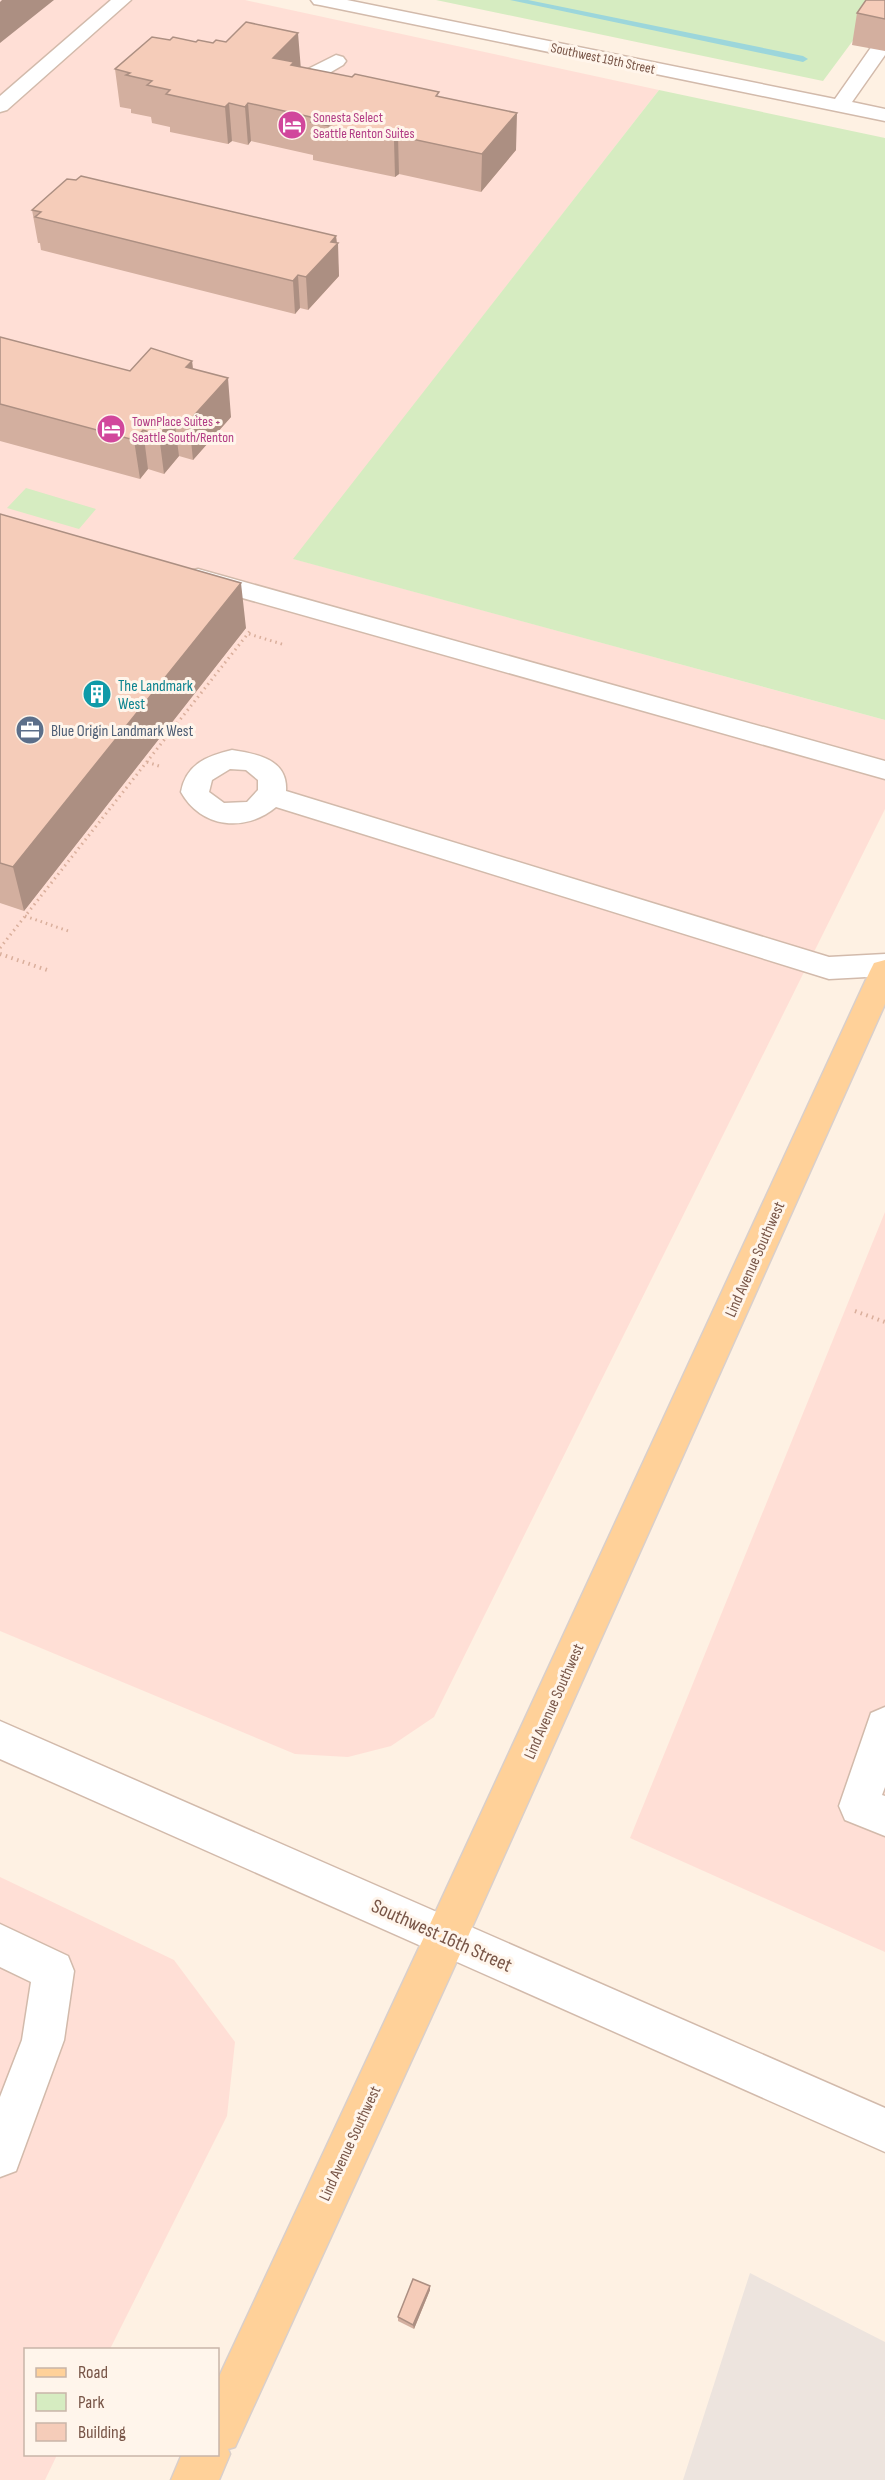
<svg xmlns="http://www.w3.org/2000/svg" width="885" height="2480" viewBox="0 0 885 2480" font-family="'Sofia Sans Condensed',sans-serif">
<style>
.commercial{fill:#ffdfd6}
.industrial{fill:#ede4de}
.green{fill:#d6ecc1}
.lines{fill:none;stroke-linecap:round;stroke-linejoin:round}
.stream{fill:#9cd6db;fill-rule:evenodd}
.minor-casing{stroke:#d2baab;stroke-width:3}
.major-casing{stroke:#d9cfcb;stroke-width:3}
.path-far1{stroke:#daaf9c;stroke-width:3;stroke-dasharray:1.5 4;stroke-linecap:butt}
.path{stroke:#daaf9c;stroke-width:4;stroke-dasharray:1.5 4.5;stroke-linecap:butt}
.minor{fill:#fff;fill-rule:evenodd}
.major{fill:#ffd199;fill-rule:evenodd}
.wall{fill:#d3af9f}
.shaded-wall{fill:#ac8f82}
.building{fill:#f5ccb9;stroke:#ac8f82;stroke-width:1.5}
.labels{text-anchor:middle;stroke-width:6;stroke-linejoin:round;paint-order:stroke}
.far-street-label{font-size:14px;fill:#785547;stroke:#fff5eb}
.far-hotel-label{font-size:14px;fill:#b23c85;stroke:#fff5eb;text-anchor:start}
.culture-label{font-size:16px;fill:#0d838f;stroke:#fff5eb;text-anchor:start}
.service-label{font-size:16px;fill:#4e5e75;stroke:#fff5eb;text-anchor:start}
.street-label{font-size:16px;fill:#785547;stroke:#fff5eb}
.near-street-label{font-size:20px;fill:#785547;stroke:#fff5eb}
</style>
<rect width="100%" height="100%" fill="#fef1e3"/>
<path class="commercial" d="M 0,0 L 245,0 L 659,90 L 294,559 L 885,720 L 885,809 L 434,1717 L 391,1746 L 348,1757 L 295,1754 L 0,1631 Z
M 885,1212 L 885,1952 L 630,1838 Z
M 0,1877 L 174,1960 L 235,2042 L 227,2116 L 110,2349 L 26,2350 L 26,2454 L 57,2455 L 45,2480 L 0,2480 Z"/>
<path class="industrial" d="M 750,2273 L 885,2342 L 885,2480 L 683,2480 Z"/>
<path class="green" d="M 436,0 L 883,0 L 823,81 Z
M 659,90 L 885,138 L 885,720 L 293,559 Z
M 26,488 L 96,509 L 79,529 L 7,508 Z"/>
<g class="lines">
<path class="stream" d="M 510,0 L 528,0 L 803,56 L 808,59 L 803,62 Z"/>
<g class="minor-casing">
<path id="minor" d="M 111,0 L 131,0 L 7,110 L 0,112 L 0,96 Z
M 311,0 L 347,0 L 835,99 L 872,46 L 885,46 L 885,55 L 852,102 L 885,109 L 885,121 L 320,5 L 314,4 Z
M 336,55 L 343,57 L 346,61 L 343,65 C 324,76 309,87 286,81 L 283,77 L 286,73 L 304,71 Z
M 198,569 L 885,761 L 885,779 L 189,583 L 185,577 L 189,571 Z
M 232,750 C 257,754 288,759 286,791 L 829,957 L 885,954 L 885,976 L 829,979 L 276,807 C 245,833 201,828 181,792 C 186,764 207,756 232,750 ZM 230,769 L 246,770 L 258,780 L 258,790 L 247,802 L 224,803 L 209,792 L 212,780 Z
M 885,1707 L 885,1787 L 882,1795 L 885,1796 L 885,1836 L 845,1820 L 839,1806 L 871,1713 Z
M 0,1721 L 885,2108 L 885,2152 L 0,1759 Z
M 0,1924 L 68,1956 L 74,1971 L 64,2040 L 16,2171 L 0,2177 L 0,2097 L 22,2040 L 31,1982 L 0,1967 Z"/>
</g>
<g class="major-casing">
<path id="major" d="M 885,960 L 885,1004 L 461,1952 L 235,2447 L 228,2449 L 230,2454 L 219,2480 L 171,2480 L 182,2454 L 218,2454 L 218,2379 L 431,1922 L 870,971 L 874,963 Z"/>
</g>
<path class="path-far1" d="M 249,634 L 285,645
M 147,762 L 159,766
M 25,916 L 71,932
M 0,948 L 250,631"/>
<path class="path" d="M 0,954 L 47,970
M 855,1311 L 885,1322"/>
<use href="#minor" class="minor"/>
<use href="#major" class="major"/>
</g>
<path class="wall" d="M 885,0 L 885,51 L 852,45 L 857,13 Z
M 300,67 L 439,97 L 516,150 L 481,192 L 399,174 L 395,177 L 313,160 L 313,155 L 251,141 L 248,145 L 232,141 L 228,144 L 170,132 L 170,127 L 152,123 L 151,117 L 131,113 L 131,109 L 120,107 L 115,69 Z
M 32,210 L 336,236 L 339,276 L 308,310 L 300,308 L 295,314 L 41,250 L 40,243 L 38,243 Z
M 0,337 L 130,371 L 192,361 L 193,369 L 231,417 L 193,460 L 179,456 L 164,474 L 148,469 L 140,479 L 0,441 Z
M 0,514 L 246,628 L 24,911 L 0,903 Z
M 430,2286 L 430,2290 L 414,2329 L 398,2321 L 398,2317 Z"/>
<path class="shaded-wall" d="M 2,0 L 54,0 L 0,43 L 0,2 Z
M 298,33 L 301,70 L 273,58 Z
M 229,103 L 232,141 L 228,144 L 225,107 Z
M 248,103 L 251,141 L 248,145 L 245,107 Z
M 517,113 L 516,150 L 481,192 L 482,154 Z
M 398,136 L 399,174 L 395,177 L 394,140 Z
M 336,236 L 337,244 L 338,243 L 339,276 L 308,310 L 306,277 L 331,242 Z
M 298,275 L 300,308 L 295,314 L 293,281 Z
M 192,361 L 196,400 L 186,367 Z
M 228,378 L 231,417 L 193,460 L 189,421 Z
M 174,417 L 179,456 L 164,474 L 159,435 Z
M 143,430 L 148,469 L 140,479 L 134,440 Z
M 241,583 L 246,628 L 24,911 L 13,867 Z
M 430,2286 L 430,2290 L 414,2329 L 413,2325 Z"/>
<path class="building" d="M 866,0 L 885,0 L 885,19 L 857,13 Z
M 246,22 L 298,33 L 273,58 L 294,62 L 291,65 L 352,77 L 355,74 L 439,92 L 436,96 L 517,113 L 482,154 L 398,136 L 394,140 L 311,122 L 315,118 L 248,103 L 245,107 L 229,103 L 225,107 L 166,94 L 170,90 L 147,85 L 152,81 L 126,75 L 130,73 L 115,69 L 152,37 L 170,40 L 173,37 L 196,42 L 198,40 L 213,43 L 216,40 L 226,42 Z
M 81,176 L 336,236 L 331,242 L 338,243 L 306,277 L 298,275 L 293,281 L 35,217 L 41,212 L 32,210 L 67,179 L 76,180 Z
M 0,337 L 130,371 L 151,348 L 192,361 L 186,367 L 228,378 L 189,421 L 174,417 L 159,435 L 143,430 L 134,440 L 0,404 Z
M 0,514 L 241,583 L 13,867 L 0,863 Z
M 413,2279 L 430,2286 L 413,2325 L 398,2317 Z"/>
<defs>
<g id="hotel-disc" transform="scale(1.5)"><circle r="9.5" fill="#d1479c" stroke="#fff5eb"/><path d="M-6-4.5h1.5V1H6V5H4.5V3h-9V5H-6ZM-4 0a1.8 1.8 0 1 1 3.6 0ZM.5 0V-2.5h3Q6-2.5 6 0Z" fill="#fff"/></g>
<g id="building-disc" transform="scale(1.5)"><circle r="9.5" fill="#0f9aa8" stroke="#fff5eb"/><path d="M-4-6H4V6H1V3H-1V6H-4ZM-2.5-4.3h1.7v1.8h-1.7ZM.8-4.3h1.7v1.8H.8ZM-2.5-1h1.7V.8h-1.7ZM.8-1h1.7V.8H.8Z" fill="#fff"/></g>
<g id="office-disc" transform="scale(1.5)"><circle r="9.5" fill="#5c6f8a" stroke="#fff5eb"/><path d="M-6-3h4V-5.5h4V-3h4V5H-6ZM-1-4.5V-3h2v-1.5ZM-6 0V1H6V0Z" fill="#fff"/></g>
</defs>
<g fill-rule="evenodd">
<use href="#hotel-disc" x="292" y="125"/>
<use href="#hotel-disc" x="111" y="429"/>
<use href="#building-disc" x="97" y="694"/>
<use href="#office-disc" x="30" y="730"/>
</g>
<g class="labels">
<g class="far-street-label">
<text transform="translate(603 58) rotate(12)" y="5">Southwest 19th Street</text>
</g>
<g class="far-hotel-label">
<text x="313" y="122">Sonesta Select<tspan x="313" dy="16">Seattle Renton Suites</tspan></text>
<text x="132" y="426">TownPlace Suites -<tspan x="132" dy="16">Seattle South/Renton</tspan></text>
</g>
<g class="culture-label">
<text x="118" y="691">The Landmark<tspan x="118" dy="18">West</tspan></text>
</g>
<g class="service-label">
<text x="51" y="736">Blue Origin Landmark West</text>
</g>
<g class="street-label">
<text transform="translate(754 1259) rotate(-66)" y="6">Lind Avenue Southwest</text>
<text transform="translate(553 1701) rotate(-66)" y="6">Lind Avenue Southwest</text>
<text transform="translate(349 2143) rotate(-65)" y="6">Lind Avenue Southwest</text>
</g>
<g class="near-street-label">
<text transform="translate(442 1935) rotate(24)" y="7">Southwest 16th Street</text>
</g>
</g>
<rect x="24" y="2348" width="195" height="108" fill="#fff5eb" stroke="#c9b5a9" stroke-width="1.5"/>
<rect x="36" y="2368" width="30" height="9" fill="#ffd199" stroke="#c9b5a9" stroke-width="1.5"/>
<text x="78" y="2378" font-size="18" fill="#785547">Road</text>
<rect x="36" y="2393" width="30" height="18" fill="#d6ecc1" stroke="#c9b5a9" stroke-width="1.5"/>
<text x="78" y="2408" font-size="18" fill="#785547">Park</text>
<rect x="36" y="2423" width="30" height="18" fill="#f5ccb9" stroke="#c9b5a9" stroke-width="1.5"/>
<text x="78" y="2438" font-size="18" fill="#785547">Building</text>
</svg>
